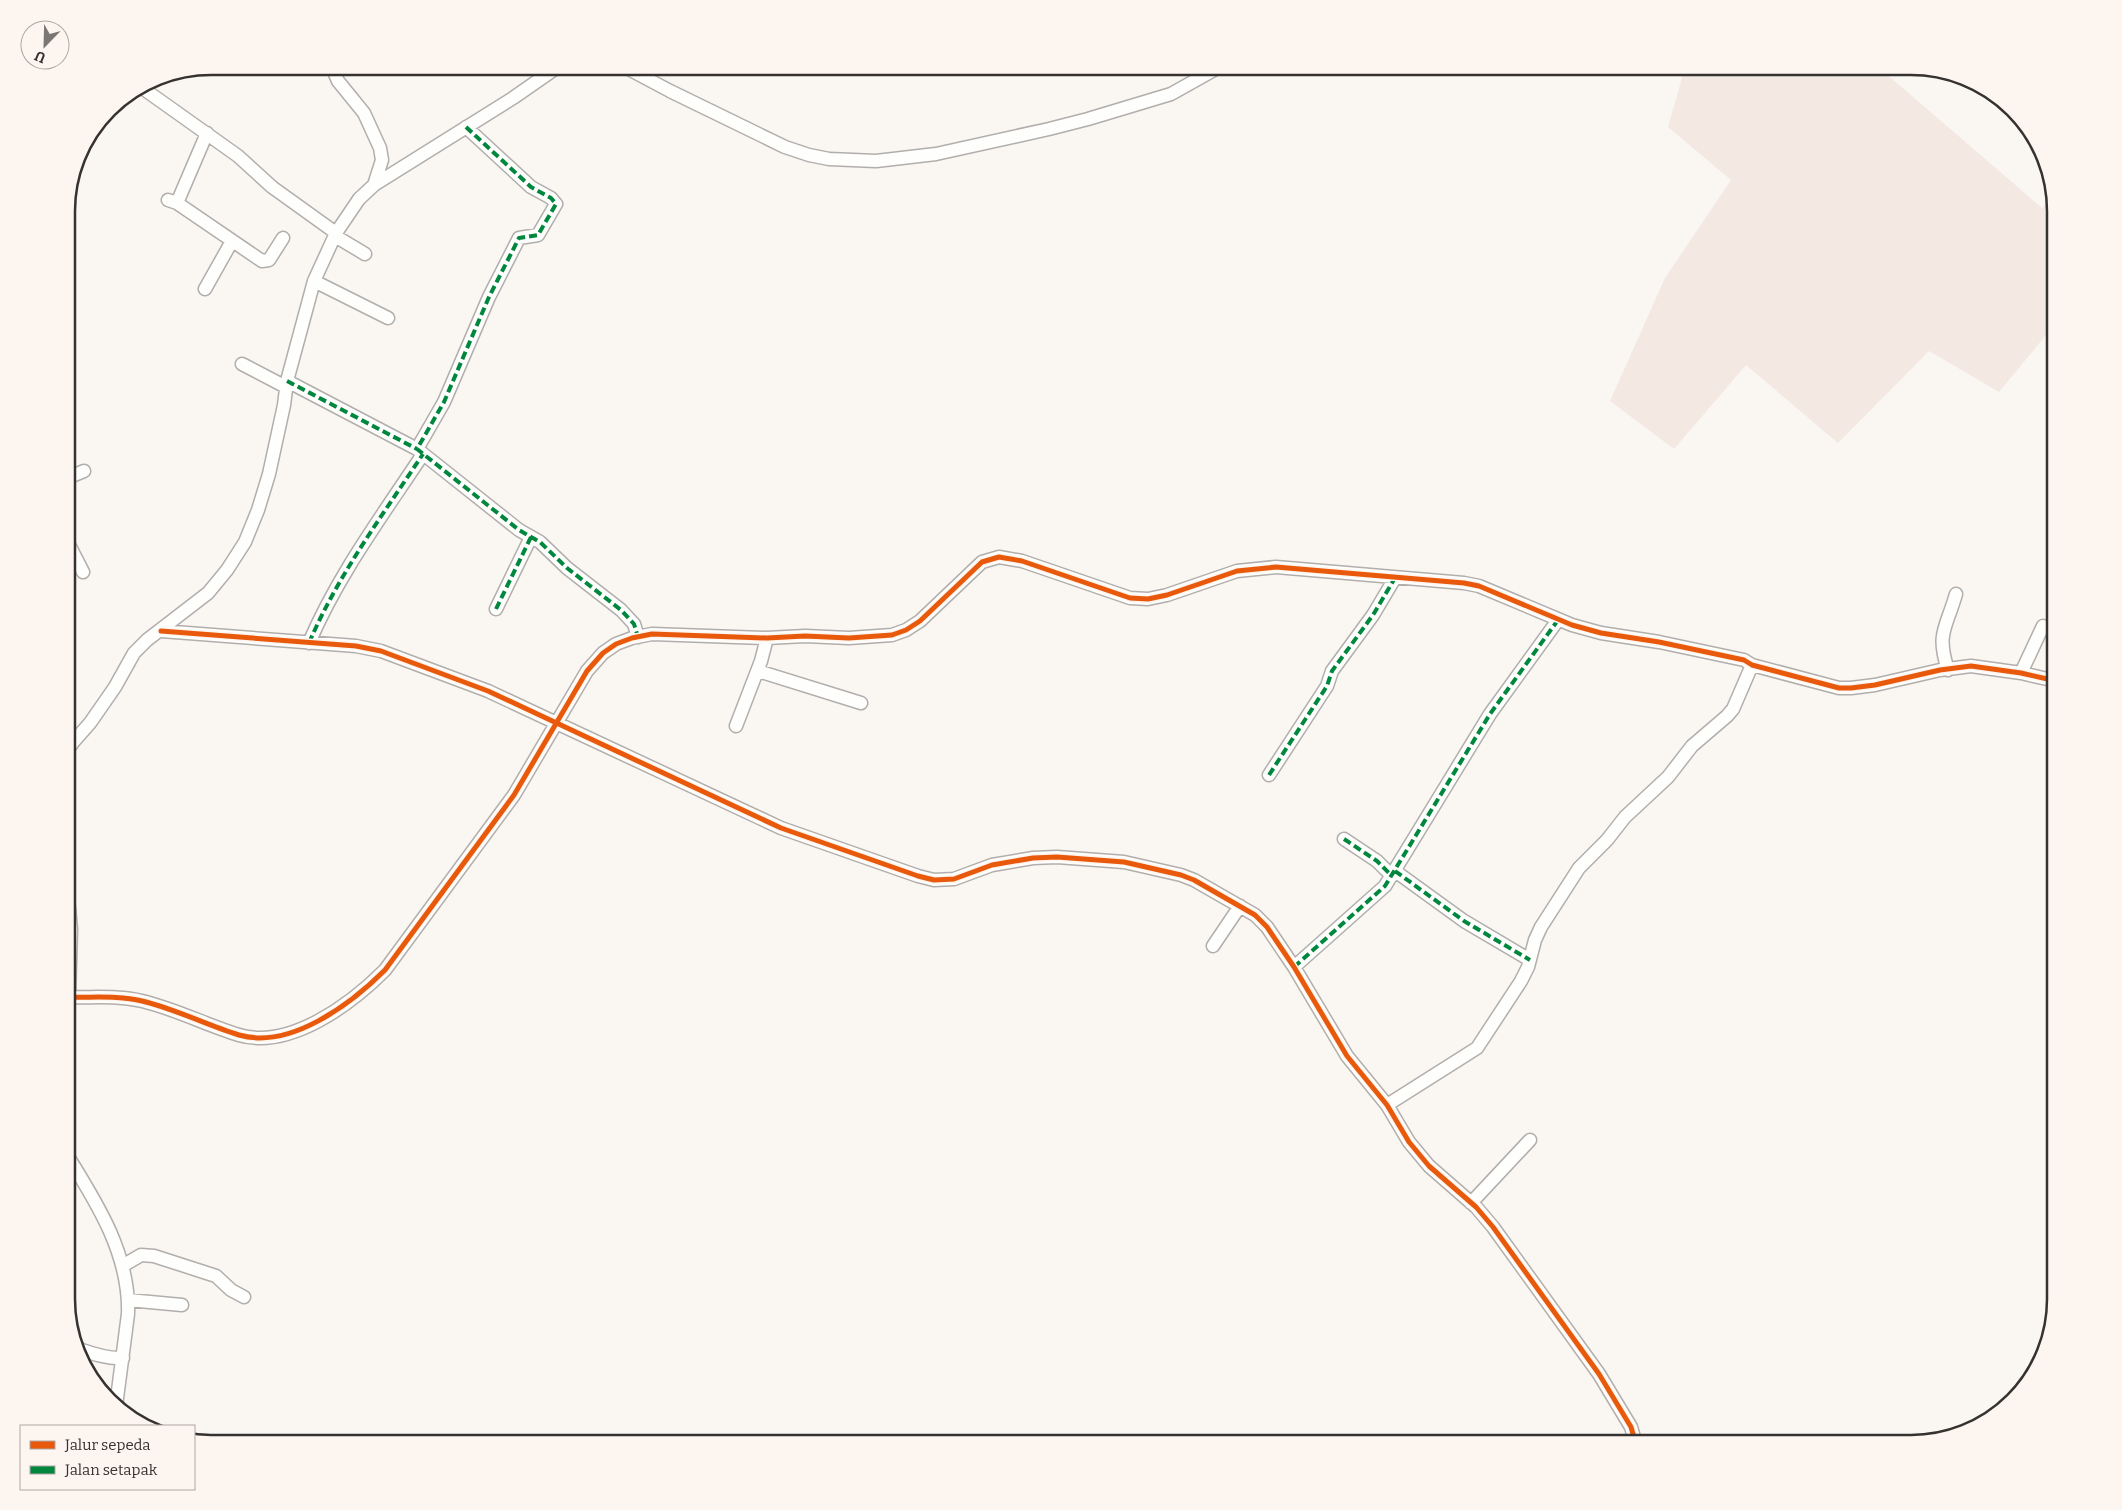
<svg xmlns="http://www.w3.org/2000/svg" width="2122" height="1510" viewBox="0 0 2122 1510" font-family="Bitter,serif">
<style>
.built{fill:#f3e8e2}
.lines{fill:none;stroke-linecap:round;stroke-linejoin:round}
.minor-casing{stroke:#b1aeac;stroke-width:15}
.minor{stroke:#fefefd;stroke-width:12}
.quiet{stroke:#00873e;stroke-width:4;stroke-dasharray:8 4;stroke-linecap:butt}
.cycleway-casing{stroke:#fdf5ef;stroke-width:8}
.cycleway{stroke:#e8590c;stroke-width:5}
.rim{fill:none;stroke:#353230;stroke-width:2.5}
</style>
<rect width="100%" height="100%" fill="#faf6f2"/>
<path class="built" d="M 1677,66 L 1877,66 L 2042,208 L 2053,198 L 2056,211 L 2056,323 L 1999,392 L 1929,351 L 1838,443 L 1746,365 L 1674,449 L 1610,401 L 1665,278 L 1731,180 L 1668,127 L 1682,78 Z"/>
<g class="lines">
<g class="minor-casing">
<path id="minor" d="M 337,66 L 335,74 L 338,81 L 364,113 L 380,148 L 382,160 L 374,185
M 623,66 L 670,91 L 785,147 L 809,155 L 829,159 L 876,161 L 936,154 L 1049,129 L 1088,119 L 1171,94 L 1221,66
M 141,87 L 238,156 L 272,187 L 336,233
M 466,127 L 531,187 L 551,198 L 556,204 L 538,235 L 519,238 L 489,297 L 444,402 L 417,449 L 519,530 L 540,542 L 567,568 L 621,610 L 634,624 L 638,637
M 168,200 L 177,203 L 207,133
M 177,203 L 262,261 L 269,260 L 283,238
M 335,236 L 365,254
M 314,281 L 388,318
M 205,289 L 232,241
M 242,364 L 286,387
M 287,381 L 417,449
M 67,478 L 84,471
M 67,541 L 83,572
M 496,609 L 531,537
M 161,631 L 356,646 L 381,651 L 488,691 L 781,828 L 918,876 L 934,880 L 954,879 L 992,865 L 1033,858 L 1057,857 L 1124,862 L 1181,875 L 1194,880 L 1255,915 L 1267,927 L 1294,967 L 1347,1056 L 1387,1105 L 1409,1142 L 1429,1166 L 1476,1207 L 1493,1227 L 1599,1374 L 1631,1427 L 1636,1444
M 309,643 C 338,575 382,516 423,454
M 1948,670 C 1936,633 1946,629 1956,594
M 758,671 L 861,703
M 2021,673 L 2043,626
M 736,726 L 761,661 L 767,638
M 67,730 L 72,744
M 67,749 L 90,723 L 115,687 L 134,653 L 147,640 L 208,593 L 227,570 L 245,542 L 258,510 L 269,474 L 284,405 L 287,381 L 314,281 L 336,233 L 359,199 L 374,185 L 513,98 L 559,66
M 1269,775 L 1327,686 L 1332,671 L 1373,615 L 1395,578
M 1344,839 L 1377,861 L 1392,876
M 1395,871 L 1464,921 L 1530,960
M 1213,946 L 1240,906
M 1294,967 L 1385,886 L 1490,714 L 1558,620
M 67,997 C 92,998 117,995 142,1001 C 176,1009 206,1025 239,1035 C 290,1050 351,1004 385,970 L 514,795 L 587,671 L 603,653 L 616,644 L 632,638 L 652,634 L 767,638 L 805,636 L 849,638 L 892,635 L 906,630 L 920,621 L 982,562 L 999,557 L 1022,561 L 1130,598 L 1148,599 L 1167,595 L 1237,571 L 1276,567 L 1464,583 L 1479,586 L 1572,625 L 1601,633 L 1659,642 L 1744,660 L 1752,665 L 1839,688 L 1851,688 L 1875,685 L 1940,670 L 1971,666 L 2021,673 L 2056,681
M 69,997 L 71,929 L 69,908
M 1387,1105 L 1477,1048 L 1521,981 L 1528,967 L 1535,940 L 1541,927 L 1579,868 L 1607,840 L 1625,817 L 1668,777 L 1692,746 L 1727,716 L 1733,709 L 1752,665
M 67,1155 C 97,1203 130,1255 128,1314 L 116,1406
M 1471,1203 L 1530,1140
M 124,1265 L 141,1255 L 154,1256 L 216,1276 L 231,1290 L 244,1297
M 128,1300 L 182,1305
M 79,1349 C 93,1354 108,1359 123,1358"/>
</g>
<use href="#minor" class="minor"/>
<path class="quiet" d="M 466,127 L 531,187 L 551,198 L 556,204 L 538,235 L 519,238 L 489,297 L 444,402 L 417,449 L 519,530 L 540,542 L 567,568 L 621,610 L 634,624 L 638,637
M 287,381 L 417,449
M 496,609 L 531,537
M 309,643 C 338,575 382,516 423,454
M 1269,775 L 1327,686 L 1332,671 L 1373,615 L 1395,578
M 1344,839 L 1377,861 L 1392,876
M 1395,871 L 1464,921 L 1530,960
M 1294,967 L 1385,886 L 1490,714 L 1558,620"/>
<g class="cycleway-casing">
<path id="cycleway" d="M 161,631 L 356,646 L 381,651 L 488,691 L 781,828 L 918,876 L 934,880 L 954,879 L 992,865 L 1033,858 L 1057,857 L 1124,862 L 1181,875 L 1194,880 L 1255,915 L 1267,927 L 1294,967 L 1347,1056 L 1387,1105 L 1409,1142 L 1429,1166 L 1476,1207 L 1493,1227 L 1599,1374 L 1631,1427 L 1636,1444
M 67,997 C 92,998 117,995 142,1001 C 176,1009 206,1025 239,1035 C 290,1050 351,1004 385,970 L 514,795 L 587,671 L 603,653 L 616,644 L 632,638 L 652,634 L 767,638 L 805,636 L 849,638 L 892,635 L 906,630 L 920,621 L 982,562 L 999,557 L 1022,561 L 1130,598 L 1148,599 L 1167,595 L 1237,571 L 1276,567 L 1464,583 L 1479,586 L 1572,625 L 1601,633 L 1659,642 L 1744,660 L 1752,665 L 1839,688 L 1851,688 L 1875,685 L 1940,670 L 1971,666 L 2021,673 L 2056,681"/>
</g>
<use href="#cycleway" class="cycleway"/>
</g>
<path d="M0 0H2122V1510H0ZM211 75H1911A136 136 0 0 1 2047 211V1299A136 136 0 0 1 1911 1435H211A136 136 0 0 1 75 1299V211A136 136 0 0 1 211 75Z" fill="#fdf5ef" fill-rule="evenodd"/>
<path class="rim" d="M211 75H1911A136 136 0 0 1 2047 211V1299A136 136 0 0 1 1911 1435H211A136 136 0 0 1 75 1299V211A136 136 0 0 1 211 75Z"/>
<rect x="20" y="1425" width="175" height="65" fill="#fdf5ef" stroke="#ada7a3"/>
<rect x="30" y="1441" width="25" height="8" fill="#e8590c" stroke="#ada7a3"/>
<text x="65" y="1450" font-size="15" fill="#353230">Jalur sepeda</text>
<rect x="30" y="1466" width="25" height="8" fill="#00873e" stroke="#ada7a3"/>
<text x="65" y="1475" font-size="15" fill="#353230">Jalan setapak</text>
<g transform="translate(45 45) rotate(203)"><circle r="24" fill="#fdf5ef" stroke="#ada7a3"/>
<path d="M0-4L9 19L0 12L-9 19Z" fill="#7a7774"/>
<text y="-8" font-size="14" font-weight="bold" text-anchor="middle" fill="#353230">U</text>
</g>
</svg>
